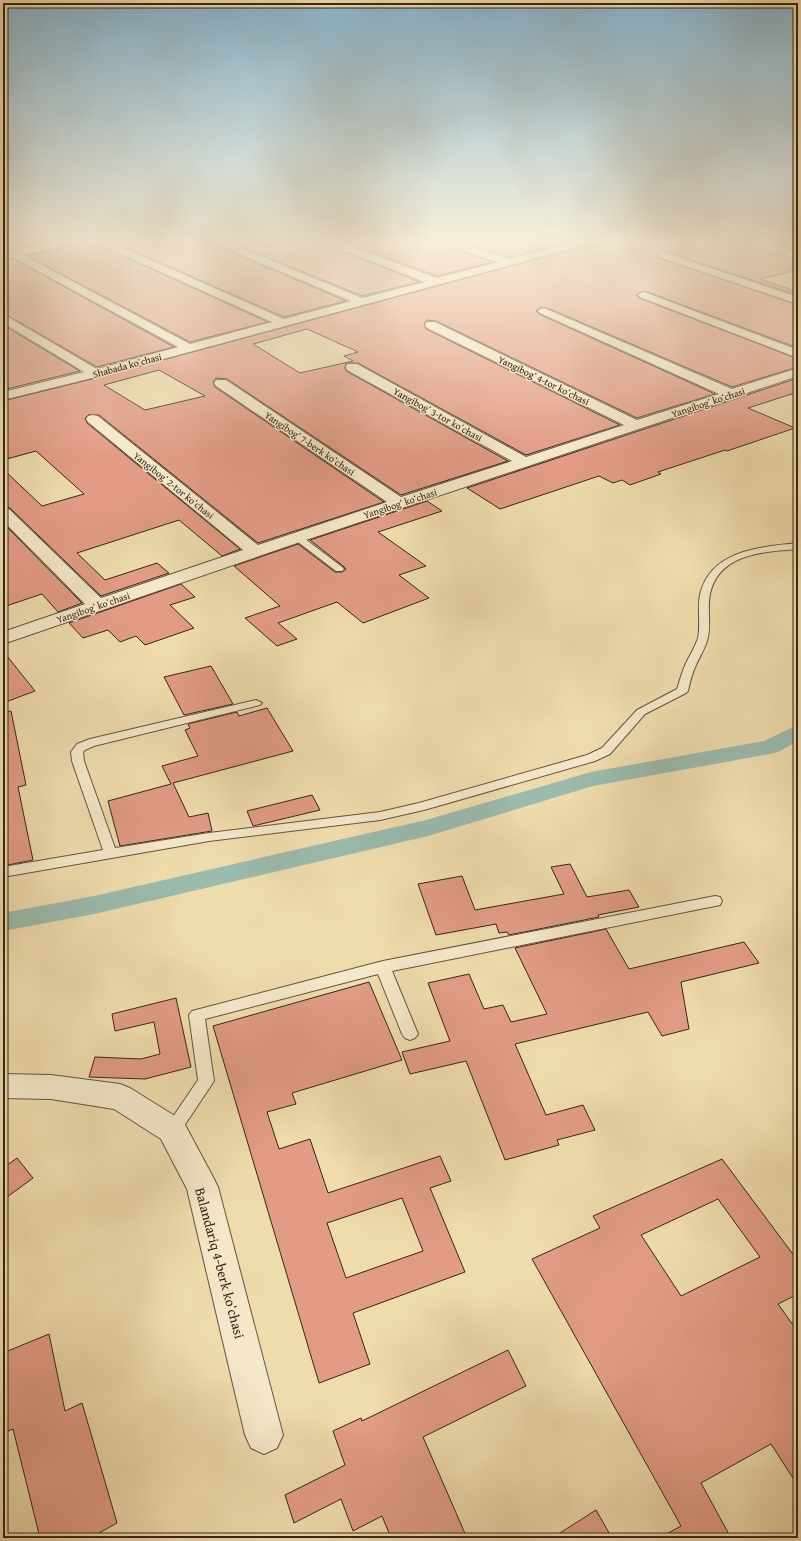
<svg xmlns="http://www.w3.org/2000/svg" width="801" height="1541" viewBox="0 0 801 1541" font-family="'Gentium Book Plus',serif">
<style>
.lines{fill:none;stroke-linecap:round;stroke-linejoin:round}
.canal{fill:#9abbae;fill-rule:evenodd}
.building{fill:#e29c86;stroke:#33261a;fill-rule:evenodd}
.lane-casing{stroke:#62543f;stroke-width:2}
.street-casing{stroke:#62543f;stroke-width:2}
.lane{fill:#f5e8ca;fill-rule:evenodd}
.street{fill:#f5e8ca;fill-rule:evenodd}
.labels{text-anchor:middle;stroke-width:3;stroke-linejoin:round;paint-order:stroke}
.far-street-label{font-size:10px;fill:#33261a;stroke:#f5e8ca}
.near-street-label{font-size:14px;fill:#33261a;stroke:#f5e8ca}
</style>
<rect width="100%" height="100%" fill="#efdcad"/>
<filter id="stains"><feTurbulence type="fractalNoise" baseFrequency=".005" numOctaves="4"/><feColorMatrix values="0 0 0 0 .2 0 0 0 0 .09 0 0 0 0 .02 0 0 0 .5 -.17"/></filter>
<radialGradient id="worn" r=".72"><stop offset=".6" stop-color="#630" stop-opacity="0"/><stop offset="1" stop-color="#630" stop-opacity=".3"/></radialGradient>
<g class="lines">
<path class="canal" d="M 798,726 L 798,741 L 778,752 L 770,754 L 593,786 L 428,836 L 94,914 L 3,931 L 3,913 L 94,896 L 426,820 L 591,772 L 764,741 L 791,728 Z"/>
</g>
<path class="building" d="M 3,239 L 67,239 L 3,252 Z
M 106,239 L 205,239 L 207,242 L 346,301 L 284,317 Z
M 223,239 L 317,239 L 319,242 L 420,282 L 362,296 Z
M 336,239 L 431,239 L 434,242 L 493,262 L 437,276 Z
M 452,239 L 581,239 L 510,257 Z
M 603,239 L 737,239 L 740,242 L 798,260 L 798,270 L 760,279 L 798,292 L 798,295 L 663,251 L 659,252 L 657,254 L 659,258 L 798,305 L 798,348 L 645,291 L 640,292 L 636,295 L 639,298 L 798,359 L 798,367 L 732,387 L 545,307 L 539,308 L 536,311 L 539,314 L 715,394 L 637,418 L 436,321 L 427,320 L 424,324 L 426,329 L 620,425 L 526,455 L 358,363 L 346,363 L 345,367 L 346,371 L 508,461 L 401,495 L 227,379 L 216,378 L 213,382 L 215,387 L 384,502 L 258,543 L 99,415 L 88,415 L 85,418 L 87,423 L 240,549 L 222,556 L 179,520 L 77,553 L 105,580 L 157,563 L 169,573 L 101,596 L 10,508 L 3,506 L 3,469 L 42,506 L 84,494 L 36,451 L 3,460 L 3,401 L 100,377 L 600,242 ZM 307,329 L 358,352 L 344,356 L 353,361 L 300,373 L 253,344 ZM 159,370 L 205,396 L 145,410 L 104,385 Z
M 758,239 L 798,239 L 798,251 Z
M 92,242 L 268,322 L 190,342 L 27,256 Z
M 3,258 L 12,258 L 174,347 L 97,367 L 3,313 Z
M 3,325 L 80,371 L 3,390 Z
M 798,378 L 798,392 L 748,408 L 795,428 L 727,451 L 725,450 L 658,472 L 661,474 L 630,485 L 622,480 L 613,483 L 599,476 L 500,509 L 467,488 Z
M 427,501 L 442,511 L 378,532 L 426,566 L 399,575 L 429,598 L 363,623 L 337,602 L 278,623 L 297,639 L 277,646 L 245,618 L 280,606 L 234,566 L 298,544 L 335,572 L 342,572 L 346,569 L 343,566 L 310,540 Z
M 3,523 L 82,603 L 58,612 L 42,594 L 3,607 Z
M 181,584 L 195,597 L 170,605 L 194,628 L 145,645 L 136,636 L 120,642 L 108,630 L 83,638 L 69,623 Z
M 3,651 L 35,691 L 3,703 Z
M 211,666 L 233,704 L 184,715 L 164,677 Z
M 267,708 L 293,751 L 173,783 L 189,817 L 208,813 L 212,831 L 120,846 L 108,801 L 171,784 L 162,766 L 198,756 L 185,730 L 190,728 L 188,724 L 237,712 L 239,716 Z
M 11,711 L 26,785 L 18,787 L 33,860 L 8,865 L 3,834 L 3,712 Z
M 312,795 L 320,810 L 253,826 L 247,811 Z
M 570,864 L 587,897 L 629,890 L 639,907 L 598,915 L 599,917 L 509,935 L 507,932 L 499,933 L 496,924 L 436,935 L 418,884 L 462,876 L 475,910 L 564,894 L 551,867 Z
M 606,929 L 629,969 L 744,942 L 759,963 L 681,982 L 689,1029 L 662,1036 L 648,1012 L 515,1044 L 546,1115 L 583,1105 L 595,1130 L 557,1140 L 559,1145 L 505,1160 L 466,1061 L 410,1074 L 402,1052 L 450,1041 L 428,983 L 469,974 L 484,1009 L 503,1005 L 511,1022 L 547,1014 L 515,948 Z
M 369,982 L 402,1060 L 292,1093 L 296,1104 L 267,1112 L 279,1149 L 310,1139 L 328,1193 L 440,1156 L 451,1181 L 430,1188 L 465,1272 L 353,1313 L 370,1364 L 319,1383 L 213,1026 ZM 402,1198 L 423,1251 L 346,1278 L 327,1223 Z
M 176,998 L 191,1067 L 145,1079 L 89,1077 L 95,1057 L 141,1059 L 160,1054 L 154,1022 L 115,1031 L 112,1014 Z
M 17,1158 L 33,1178 L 3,1200 L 3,1168 Z
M 722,1159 L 798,1261 L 798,1294 L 778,1304 L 798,1332 L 798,1486 L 771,1444 L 701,1483 L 731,1538 L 659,1538 L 681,1526 L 532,1259 L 600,1228 L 593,1216 ZM 718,1199 L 760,1257 L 681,1296 L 641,1235 Z
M 49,1334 L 65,1411 L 82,1403 L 117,1523 L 90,1538 L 40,1538 L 13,1429 L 3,1433 L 3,1353 Z
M 508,1350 L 526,1386 L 423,1437 L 467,1538 L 391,1538 L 382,1516 L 353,1531 L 341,1499 L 294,1523 L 285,1495 L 345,1465 L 333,1431 L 361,1418 L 362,1421 Z
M 596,1510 L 612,1538 L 552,1538 Z"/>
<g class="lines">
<g class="lane-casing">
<path id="lane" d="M 297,534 L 300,535 L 342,567 L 344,569 L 342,571 L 336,571 L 294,539 L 292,537 L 294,535 Z
M 798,543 L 798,549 C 764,552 719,553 710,594 C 707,608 711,623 708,637 C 706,647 700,656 696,665 C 692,673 690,682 688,691 L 686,693 L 645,714 L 610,754 L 595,761 L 424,810 L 380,820 L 209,841 L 3,877 L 3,867 L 103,850 L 72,761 L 71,752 L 77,744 L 90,739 L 256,700 L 262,703 L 260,705 L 94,746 L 85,750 L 83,752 L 84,761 L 115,848 L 209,833 L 380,812 L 419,803 L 587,755 L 602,748 L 637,710 L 677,689 C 680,680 682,672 686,663 C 690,655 695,647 698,638 C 701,624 697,609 700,595 C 710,550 760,547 798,543 Z
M 715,896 L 720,897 L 722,901 L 720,905 L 392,971 L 418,1034 L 415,1038 L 410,1040 L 405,1038 L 402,1034 L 378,974 L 205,1019 L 214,1081 L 178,1135 L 172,1137 L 166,1135 L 164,1130 L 198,1080 L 189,1015 L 192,1011 L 383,961 Z"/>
</g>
<g class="street-casing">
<path id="street" d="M 74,239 L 103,239 L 284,319 L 351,301 L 208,241 L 206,239 L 219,239 L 362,298 L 425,282 L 320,241 L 318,239 L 332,239 L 437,278 L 498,262 L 434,241 L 432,239 L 447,239 L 510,259 L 586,239 L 602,239 L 600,241 L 100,376 L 3,400 L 3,392 L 84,372 L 3,323 L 3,314 L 97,369 L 178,347 L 12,257 L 4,257 L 3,255 L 4,253 L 8,252 ZM 91,241 L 92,241 L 272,322 L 190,344 L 23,255 Z
M 738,239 L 753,239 L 798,253 L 798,259 L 740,241 Z
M 663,252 L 798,297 L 798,304 L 659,257 L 658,255 L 659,253 Z
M 644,292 L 798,350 L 798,358 L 640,297 L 638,295 L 640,293 Z
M 544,308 L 732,389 L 798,368 L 798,376 L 303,541 L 3,644 L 3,632 L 85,604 L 3,521 L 3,507 L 9,509 L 101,598 L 243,550 L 88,422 L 86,419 L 88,416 L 93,415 L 98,416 L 258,545 L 387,502 L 216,386 L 214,383 L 216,380 L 226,380 L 401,497 L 512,461 L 347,370 L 346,367 L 347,364 L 357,364 L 526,457 L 624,425 L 427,328 L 425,325 L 427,322 L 435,322 L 637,420 L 719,394 L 540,313 L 538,311 L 540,309 Z
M 3,1074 L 51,1075 L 120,1084 L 130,1088 L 183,1121 L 213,1177 L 218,1187 L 283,1435 L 277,1448 L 264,1454 L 251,1448 L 245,1435 L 187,1189 L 161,1139 L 114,1109 L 51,1099 L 3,1098 Z"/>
</g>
<use href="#lane" class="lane"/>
<use href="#street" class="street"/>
</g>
<linearGradient id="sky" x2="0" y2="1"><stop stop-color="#89b7d1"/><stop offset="0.53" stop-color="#f8efda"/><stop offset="1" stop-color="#f8efda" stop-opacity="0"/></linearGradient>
<rect width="801" height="455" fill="url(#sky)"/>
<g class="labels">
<g class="far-street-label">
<text transform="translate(127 365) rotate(-15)" y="4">Shabada koʻchasi</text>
<text transform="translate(544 380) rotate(26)" y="4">Yangibogʻ 4-tor koʻchasi</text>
<text transform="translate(708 402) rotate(-18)" y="4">Yangibogʻ koʻchasi</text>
<text transform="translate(438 414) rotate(29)" y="4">Yangibogʻ 3-tor koʻchasi</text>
<text transform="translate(310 443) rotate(34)" y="4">Yangibogʻ 7-berk koʻchasi</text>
<text transform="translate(174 485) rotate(39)" y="4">Yangibogʻ 2-tor koʻchasi</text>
<text transform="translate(400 503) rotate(-18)" y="4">Yangibogʻ koʻchasi</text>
<text transform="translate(93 607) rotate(-19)" y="4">Yangibogʻ koʻchasi</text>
</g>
<g class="near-street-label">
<text transform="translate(220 1263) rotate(75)" y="5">Balandariq 4-berk koʻchasi</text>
</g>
</g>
<rect width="801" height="1541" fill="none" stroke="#efdcad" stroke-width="16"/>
<rect x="4" y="4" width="793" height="1533" fill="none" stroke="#33261a" stroke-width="2"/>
<rect x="8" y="8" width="785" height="1525" fill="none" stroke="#33261a"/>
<rect width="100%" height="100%" filter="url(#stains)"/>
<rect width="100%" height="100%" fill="url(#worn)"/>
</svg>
